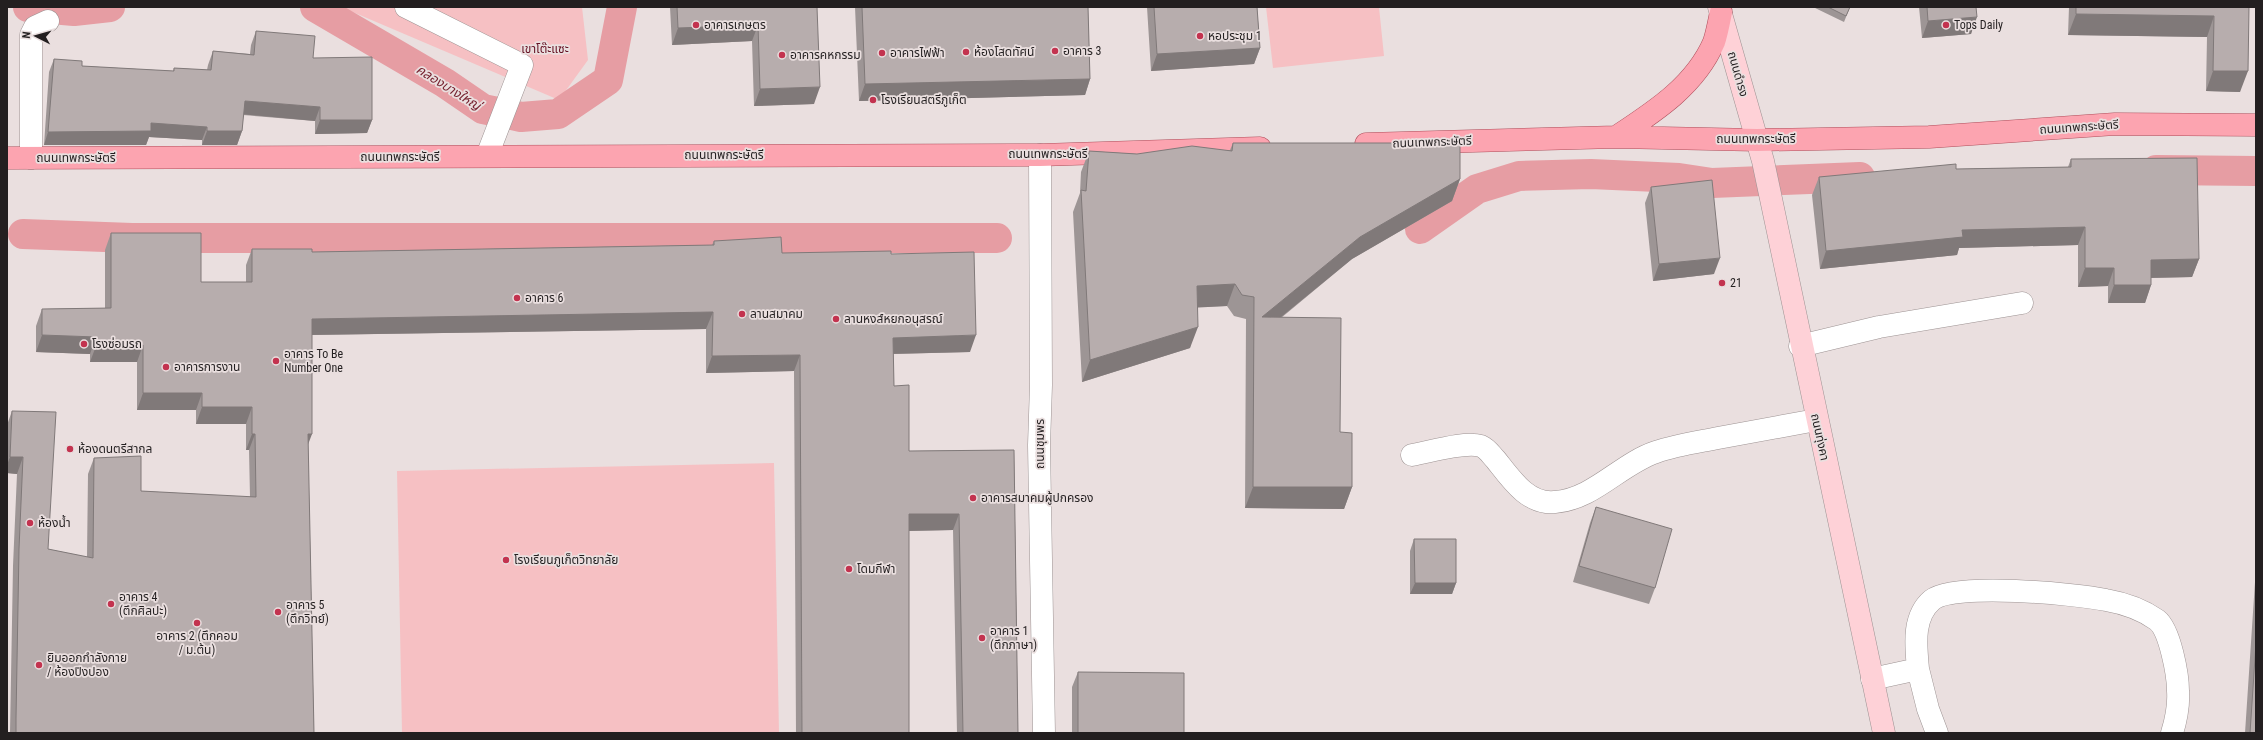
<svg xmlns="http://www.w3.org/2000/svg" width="2263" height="740" viewBox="0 0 2263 740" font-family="'Roboto Condensed','Noto Sans Thai',sans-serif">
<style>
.green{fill:#f6c0c3}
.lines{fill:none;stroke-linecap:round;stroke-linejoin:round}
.canal{stroke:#e69da3;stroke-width:30}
.street-casing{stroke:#9d9393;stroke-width:23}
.secondary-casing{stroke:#9d9393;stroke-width:23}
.primary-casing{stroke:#af4e5b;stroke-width:23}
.street{stroke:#fff;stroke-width:22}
.secondary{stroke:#fed1d7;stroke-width:22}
.primary{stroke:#fca4b0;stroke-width:22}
.wall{fill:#9d9595}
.shaded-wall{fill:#807979}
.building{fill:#b7adad;stroke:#807979}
.poi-dot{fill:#c3334f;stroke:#eadfdf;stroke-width:1.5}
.labels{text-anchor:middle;stroke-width:3.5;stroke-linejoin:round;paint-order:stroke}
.poi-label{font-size:12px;fill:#231f20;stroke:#eadfdf;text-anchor:start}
.park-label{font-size:12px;fill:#661224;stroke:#eadfdf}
.street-label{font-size:12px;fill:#231f20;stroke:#eadfdf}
.water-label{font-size:13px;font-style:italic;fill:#772331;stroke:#eadfdf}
</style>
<rect width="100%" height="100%" fill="#eadfdf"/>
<path class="green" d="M 341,7 L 582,7 L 588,60 L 559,100 Z
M 1266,7 L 1379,7 L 1384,56 L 1273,68 Z
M 774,463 L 779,733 L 402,733 L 397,471 Z"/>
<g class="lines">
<path class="canal" d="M 28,7 L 74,11 L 110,7
M 315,7 L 445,83 L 483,109 L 521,117 L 558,114 L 608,80 L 622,7
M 2156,170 L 2256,171
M 1420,229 L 1477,189 L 1519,176 L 1591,174 L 1679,178 L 1712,183 L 1860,177
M 23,234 L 132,238 L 997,238"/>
<g class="street-casing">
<path id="street" d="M 406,7 L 522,65 L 487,156
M 1040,155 L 1041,385 L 1039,445 L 1044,733
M 31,158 L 31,35 L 35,27 L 48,21
M 1800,346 L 1879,327 L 2022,303
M 1412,455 C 1430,452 1464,441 1481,446 C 1488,449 1491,455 1496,460 C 1511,479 1528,505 1555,502 C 1594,499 1620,464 1656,452 C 1676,445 1698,442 1718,438 C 1751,432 1784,426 1816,420
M 1918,669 C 1916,646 1912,617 1932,600 C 1954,582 2076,594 2106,600 C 2123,603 2143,610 2157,620 C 2170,630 2178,675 2178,691 C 2179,705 2176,720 2172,733
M 1872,679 L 1918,669 L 1928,709 L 1937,733"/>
</g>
<g class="secondary-casing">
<path id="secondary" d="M 1719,7 L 1763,161 L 1884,733"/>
</g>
<g class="primary-casing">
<path id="primary" d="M 1616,137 C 1654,112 1695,86 1714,42 C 1717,33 1719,22 1721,12
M 1366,144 L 1616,137 L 1757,140 L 1929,137 L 2115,124 L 2256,125
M 7,158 L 1040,155 L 1260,148"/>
</g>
<use href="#street" class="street"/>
<use href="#secondary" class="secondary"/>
<use href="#primary" class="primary"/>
</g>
<path class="wall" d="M 670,7 L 817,7 L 814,104 L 754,106 L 752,41 L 672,45 Z
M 855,7 L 1088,7 L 1090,79 L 1085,95 L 859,101 Z
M 1147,7 L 1257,7 L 1260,48 L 1254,64 L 1151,71 Z
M 1813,7 L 1850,7 L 1844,22 Z
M 1919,7 L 1976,7 L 1971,34 L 1922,38 Z
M 2069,7 L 2249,7 L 2240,92 L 2206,91 L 2207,37 L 2068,35 Z
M 256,31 L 313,58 L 372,120 L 367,133 L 315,134 L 315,121 L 243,115 L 242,131 L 237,145 L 202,145 L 202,140 L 149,137 L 146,145 L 44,145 L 49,72 L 54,59 L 82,66 L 173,71 L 174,68 L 207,70 L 208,65 L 213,51 L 250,54 L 251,45 Z
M 1233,143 L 1460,179 L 1452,201 L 1352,259 L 1281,318 L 1340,432 L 1352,487 L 1344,509 L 1245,508 L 1246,319 L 1234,316 L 1227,306 L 1197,307 L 1190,348 L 1082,382 L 1073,212 L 1080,193 L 1081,172 L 1089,151 L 1137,154 L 1230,150 Z
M 2071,159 L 2199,259 L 2192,277 L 2151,278 L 2151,285 L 2145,303 L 2108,303 L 2108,286 L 2078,287 L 2078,245 L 1959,248 L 1957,255 L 1820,269 L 1812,195 L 1819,177 L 1956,169 L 2068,167 Z
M 1651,187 L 1714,274 L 1653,281 L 1645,203 Z
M 111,233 L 201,282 L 246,282 L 246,265 L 252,249 L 312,252 L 712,245 L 714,241 L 782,253 L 891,254 L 970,352 L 893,354 L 894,386 L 909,451 L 1014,450 L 1018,733 L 957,733 L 953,530 L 909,531 L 909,733 L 796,733 L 794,371 L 706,373 L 706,329 L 312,335 L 308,443 L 314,733 L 10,733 L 13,566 L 17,474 L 7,473 L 7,425 L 12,411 L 48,549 L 87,557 L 88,474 L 94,458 L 141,491 L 250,497 L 249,450 L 246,450 L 246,424 L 196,424 L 196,410 L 137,410 L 137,362 L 90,362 L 90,354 L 36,352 L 36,326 L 42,309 L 105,308 L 105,250 Z
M 1596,507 L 1655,588 L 1649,604 L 1573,582 L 1590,523 Z
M 1414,539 L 1456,583 L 1452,594 L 1410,594 L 1410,551 Z
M 2256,581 L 2256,733 L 2245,733 L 2255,582 Z
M 1078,672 L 1184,733 L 1072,733 L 1072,687 Z"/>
<path class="shaded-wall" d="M 2076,14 L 2214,16 L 2207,37 L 2068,35 Z
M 1977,17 L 1971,34 L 1922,38 L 1928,21 Z
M 758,25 L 752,41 L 672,45 L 678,28 Z
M 1260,48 L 1254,64 L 1151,71 L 1157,54 Z
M 2213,71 L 2248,71 L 2240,92 L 2206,91 Z
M 1090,79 L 1085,95 L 859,101 L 865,84 Z
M 820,87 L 814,104 L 754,106 L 760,89 Z
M 245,101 L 320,107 L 315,121 L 240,114 Z
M 320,120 L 372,120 L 367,133 L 315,134 Z
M 151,123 L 207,127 L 202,140 L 149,137 L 146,145 L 44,145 L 48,132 Z
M 207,131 L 242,131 L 237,145 L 202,145 Z
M 1460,179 L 1452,201 L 1352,259 L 1254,339 L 1262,317 L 1360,237 Z
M 2085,227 L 2078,245 L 1959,248 L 1957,255 L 1820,269 L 1826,251 L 1962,230 Z
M 1720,258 L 1714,274 L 1653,281 L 1659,264 Z
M 2199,259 L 2192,277 L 2144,278 L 2151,260 Z
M 2085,268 L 2114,268 L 2108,286 L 2078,287 Z
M 1235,284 L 1227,306 L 1189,308 L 1197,286 Z
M 2114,285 L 2151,285 L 2145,303 L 2108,303 Z
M 713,312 L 706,329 L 306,335 L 312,319 Z
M 1198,327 L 1190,348 L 1082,382 L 1090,360 Z
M 42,335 L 96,337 L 90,354 L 36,352 Z
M 976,335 L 970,352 L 887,354 L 893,338 Z
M 143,345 L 137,362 L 90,362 L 96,346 Z
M 800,355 L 794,371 L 706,373 L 712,356 Z
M 143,393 L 202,393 L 196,410 L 137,410 Z
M 202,407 L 252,407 L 246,424 L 196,424 Z
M 252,434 L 255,434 L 249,450 L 246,450 Z
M 308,434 L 312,434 L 306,450 Z
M 10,457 L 23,457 L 17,474 L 7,473 L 7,465 Z
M 1253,487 L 1352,487 L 1344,509 L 1245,508 Z
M 909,514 L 959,514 L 953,530 L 903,531 Z
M 1415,583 L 1456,583 L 1452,594 L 1410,594 Z"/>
<path class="building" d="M 677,7 L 817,7 L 820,87 L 760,89 L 758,25 L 678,28 Z
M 862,7 L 1088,7 L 1090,79 L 865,84 Z
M 1154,7 L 1257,7 L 1260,48 L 1157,54 Z
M 1828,7 L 1850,7 L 1846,16 Z
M 1927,7 L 1976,7 L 1977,17 L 1928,21 Z
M 2076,7 L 2249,7 L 2248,71 L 2213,71 L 2214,16 L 2076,14 Z
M 256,31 L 315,36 L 313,58 L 372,57 L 372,120 L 320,120 L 320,107 L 245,101 L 242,131 L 207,131 L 207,127 L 151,123 L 151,131 L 48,132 L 54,59 L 82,61 L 82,66 L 174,71 L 174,68 L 211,70 L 213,51 L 254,55 Z
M 1233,143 L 1460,143 L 1460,179 L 1360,237 L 1262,317 L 1341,318 L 1340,432 L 1352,433 L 1352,487 L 1253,487 L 1254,297 L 1242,295 L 1235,284 L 1197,286 L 1198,327 L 1090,360 L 1081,190 L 1086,191 L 1089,151 L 1137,154 L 1192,146 L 1232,151 Z
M 2197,158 L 2199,259 L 2151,260 L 2151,285 L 2114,285 L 2114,268 L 2085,268 L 2085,227 L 1962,230 L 1963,237 L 1826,251 L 1819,177 L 1956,164 L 1956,169 L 2071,167 L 2071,159 Z
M 1712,180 L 1720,258 L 1659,264 L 1651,187 Z
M 111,233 L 201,233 L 201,282 L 252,282 L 252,249 L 312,249 L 312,252 L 714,245 L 714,241 L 781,237 L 782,253 L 891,251 L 891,254 L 974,252 L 976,335 L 893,338 L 894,386 L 909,385 L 909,451 L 1014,450 L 1018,733 L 963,733 L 959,514 L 909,514 L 909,733 L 802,733 L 800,355 L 712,356 L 713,312 L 312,319 L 312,434 L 308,434 L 314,733 L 16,733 L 16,718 L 19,549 L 23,457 L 10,457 L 12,411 L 56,412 L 48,549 L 93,558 L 94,458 L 141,456 L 141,491 L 256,497 L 255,434 L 252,434 L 252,407 L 202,407 L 202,393 L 143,393 L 143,345 L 96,346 L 96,337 L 42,335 L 42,309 L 111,308 Z
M 1596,507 L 1672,529 L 1655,588 L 1579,566 Z
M 1414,539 L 1456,539 L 1456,583 L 1415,583 Z
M 2256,643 L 2256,733 L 2250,733 Z
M 1078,672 L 1184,673 L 1184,733 L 1078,733 Z"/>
<g class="poi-dot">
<circle cx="696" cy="25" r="4"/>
<circle cx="1946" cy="25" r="4"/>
<circle cx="1200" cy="36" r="4"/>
<circle cx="1055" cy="51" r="4"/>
<circle cx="966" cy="52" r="4"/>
<circle cx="882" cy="53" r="4"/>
<circle cx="782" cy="55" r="4"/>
<circle cx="873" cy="100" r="4"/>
<circle cx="1722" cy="283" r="4"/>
<circle cx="517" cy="298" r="4"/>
<circle cx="742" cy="314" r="4"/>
<circle cx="836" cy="319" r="4"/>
<circle cx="84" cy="344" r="4"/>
<circle cx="276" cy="361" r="4"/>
<circle cx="166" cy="367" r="4"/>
<circle cx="70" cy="449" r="4"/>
<circle cx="973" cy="498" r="4"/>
<circle cx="30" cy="523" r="4"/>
<circle cx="506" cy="560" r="4"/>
<circle cx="849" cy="569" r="4"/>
<circle cx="111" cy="604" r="4"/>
<circle cx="278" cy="612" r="4"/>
<circle cx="197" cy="623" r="4"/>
<circle cx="982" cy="638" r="4"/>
<circle cx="39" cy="665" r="4"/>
</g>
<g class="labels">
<g class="poi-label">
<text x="704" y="29">อาคารเกษตร</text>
<text x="1954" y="29">Tops Daily</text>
<text x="1208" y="40">หอประชุม 1</text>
<text x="1063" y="55">อาคาร 3</text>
<text x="974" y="56">ห้องโสดทัศน์</text>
<text x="890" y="57">อาคารไฟฟ้า</text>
<text x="790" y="59">อาคารคหกรรม</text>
<text x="881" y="104">โรงเรียนสตรีภูเก็ต</text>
<text x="1730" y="287">21</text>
<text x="525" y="302">อาคาร 6</text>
<text x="750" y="318">ลานสมาคม</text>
<text x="844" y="323">ลานหงส์หยกอนุสรณ์</text>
<text x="92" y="348">โรงซ่อมรถ</text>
<text x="284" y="358">อาคาร To Be<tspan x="284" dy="14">Number One</tspan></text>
<text x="174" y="371">อาคารการงาน</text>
<text x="78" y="453">ห้องดนตรีสากล</text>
<text x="981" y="502">อาคารสมาคมผู้ปกครอง</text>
<text x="38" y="527">ห้องน้ำ</text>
<text x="514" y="564">โรงเรียนภูเก็ตวิทยาลัย</text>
<text x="857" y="573">โดมกีฬา</text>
<text x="119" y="601">อาคาร 4<tspan x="119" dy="14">(ตึกศิลปะ)</tspan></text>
<text x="286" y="609">อาคาร 5<tspan x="286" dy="14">(ตึกวิทย์)</tspan></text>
<text x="990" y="635">อาคาร 1<tspan x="990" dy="14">(ตึกภาษา)</tspan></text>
<text x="197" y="640" text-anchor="middle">อาคาร 2 (ตึกคอม<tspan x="197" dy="14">/ ม.ต้น)</tspan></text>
<text x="47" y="662">ยิมออกกำลังกาย<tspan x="47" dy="14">/ ห้องปิงปอง</tspan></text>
</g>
<g class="park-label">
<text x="545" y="53">เขาโต๊ะแซะ</text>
</g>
<g class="street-label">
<text transform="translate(1738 74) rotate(74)" y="4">ถนนดำรง</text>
<text transform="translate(2079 127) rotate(-4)" y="4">ถนนเทพกระษัตรี</text>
<text x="1756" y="143">ถนนเทพกระษัตรี</text>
<text transform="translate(1432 142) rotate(-2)" y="4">ถนนเทพกระษัตรี</text>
<text x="1048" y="158">ถนนเทพกระษัตรี</text>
<text x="724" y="159">ถนนเทพกระษัตรี</text>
<text x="400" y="161">ถนนเทพกระษัตรี</text>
<text x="76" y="162">ถนนเทพกระษัตรี</text>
<text transform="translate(1820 437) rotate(78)" y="4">ถนนทุ่งคา</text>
<text transform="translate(1040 444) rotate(-90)" y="4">ถนนชุมพร</text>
</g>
<g class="water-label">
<text transform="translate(449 87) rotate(32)" y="5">คลองบางใหญ่</text>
</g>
</g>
<rect width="2263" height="740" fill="none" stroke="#231f20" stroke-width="16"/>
<g transform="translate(36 36) rotate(276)" stroke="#eadfdf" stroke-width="3" paint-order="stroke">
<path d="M0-3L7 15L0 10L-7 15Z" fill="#231f20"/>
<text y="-6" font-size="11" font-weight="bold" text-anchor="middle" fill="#231f20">N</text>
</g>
</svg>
